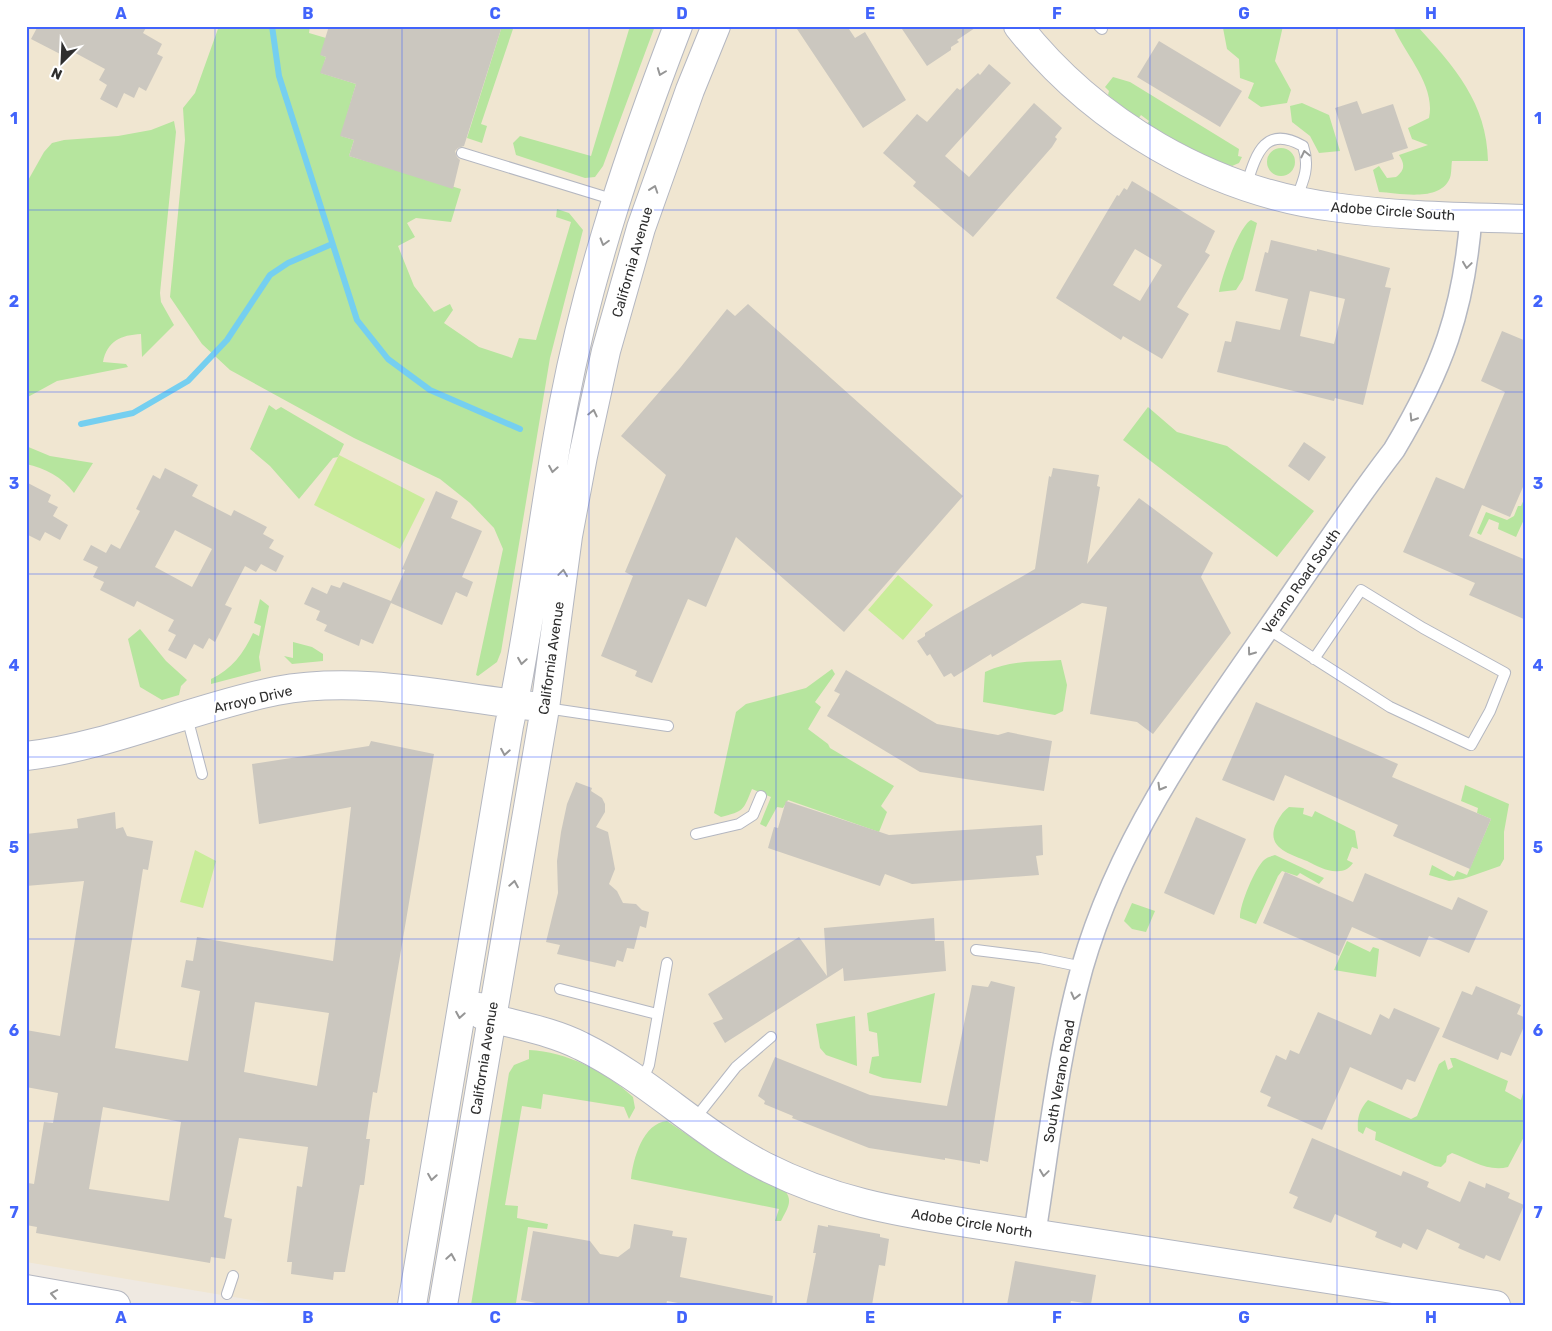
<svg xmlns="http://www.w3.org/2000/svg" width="1552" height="1331" viewBox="0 0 1552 1331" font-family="Rubik,sans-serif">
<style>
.education{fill:#f0e6d1}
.green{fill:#b6e59e}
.pitch{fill:#c9ec9a}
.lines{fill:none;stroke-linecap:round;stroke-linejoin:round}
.stream{stroke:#75cff0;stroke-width:6}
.building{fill:#cbc7bf;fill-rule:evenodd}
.lane-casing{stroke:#b4b7c1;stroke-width:12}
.street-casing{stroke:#b4b7c1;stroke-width:24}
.secondary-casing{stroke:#b4b7c1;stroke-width:30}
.lane{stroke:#fff;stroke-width:10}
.street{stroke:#fff;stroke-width:21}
.secondary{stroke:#fff;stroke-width:28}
.oneway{stroke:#969696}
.grid{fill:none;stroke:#4264fb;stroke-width:1;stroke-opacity:0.55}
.labels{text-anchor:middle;stroke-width:4.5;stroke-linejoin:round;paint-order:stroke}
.street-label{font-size:14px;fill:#2e2e2e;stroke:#fff}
.neatline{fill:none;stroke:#4264fb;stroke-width:2}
.grid-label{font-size:16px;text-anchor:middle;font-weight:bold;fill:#4264fb}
</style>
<rect width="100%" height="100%" fill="#efe9e1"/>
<path class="education" d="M 26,26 L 1526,26 L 1526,1305 L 281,1305 L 26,1262 Z"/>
<path class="green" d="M 219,26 L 310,26 L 309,33 L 326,38 L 321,55 L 326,57 L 321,73 L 356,84 L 341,136 L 354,140 L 349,156 L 461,189 L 451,222 L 416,218 L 407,223 L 415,237 L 398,246 L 414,286 L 434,312 L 450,304 L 453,310 L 444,323 L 479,347 L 512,358 L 519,338 L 536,340 L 571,222 L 556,217 L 557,209 L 569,213 L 583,230 L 550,358 L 501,652 L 497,662 L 478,676 L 476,675 L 503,549 L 494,528 L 470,503 L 440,479 L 354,438 L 230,370 L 202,344 L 170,297 L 185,140 L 183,108 L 195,93 Z
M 502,26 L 514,26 L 481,124 L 487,126 L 482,143 L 467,138 Z
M 630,26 L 655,26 L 603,166 L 595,177 L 585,178 L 516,155 L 513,143 L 520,136 L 591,156 Z
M 1231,26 L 1283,26 L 1275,61 L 1291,90 L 1287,103 L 1261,107 L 1248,98 L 1254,83 L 1240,78 L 1239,59 L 1227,49 L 1223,28 Z
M 1393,26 L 1417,26 C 1454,66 1487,103 1488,161 L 1452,161 C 1451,166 1452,175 1449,180 C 1438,202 1398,193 1379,192 L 1373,170 L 1379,166 L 1387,178 L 1396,177 C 1405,170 1405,164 1399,155 L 1428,145 L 1412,139 L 1408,128 L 1429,118 C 1436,85 1405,55 1393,26 Z
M 1113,77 L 1130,82 L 1239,149 L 1238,156 L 1242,157 L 1239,163 L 1232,166 C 1202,158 1173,140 1147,124 L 1149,121 L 1141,115 L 1138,119 L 1108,95 L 1109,91 L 1105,87 Z
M 1302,103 L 1329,115 L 1340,151 L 1319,153 L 1310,136 L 1292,122 L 1290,106 Z
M 174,121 L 176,132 L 160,293 L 161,302 L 174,325 L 142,357 L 141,334 C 121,335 107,341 103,362 L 126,364 L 128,367 L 57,381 L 26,398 L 26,184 L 44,152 L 52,143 L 64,140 L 118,136 L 151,130 Z
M1267 162a14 14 0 1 1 28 0a14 14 0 1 1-28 0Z
M 1251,220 L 1257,223 L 1243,279 L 1236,290 L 1219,292 C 1221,278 1239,226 1251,220 Z
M 269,405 L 276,410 L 281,407 L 344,444 L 338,457 L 333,458 L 299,499 L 270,466 L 250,449 Z
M 1148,407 L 1177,432 L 1227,446 L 1314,511 L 1277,557 L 1123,440 Z
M 26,446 L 50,456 L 93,463 L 74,493 C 62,477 45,468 26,464 Z
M 1526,495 L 1526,515 L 1516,537 L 1498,529 L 1499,523 L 1489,519 L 1481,535 L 1477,533 L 1486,512 L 1507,520 L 1514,516 L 1518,506 L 1521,506 Z
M 260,599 L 269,606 L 259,657 L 261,671 L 211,684 L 211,679 C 231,670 244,653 253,633 L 259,636 L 261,626 L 254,623 Z
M 140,629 L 166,661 L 187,680 L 181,686 L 179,695 L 162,700 L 140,687 L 128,639 Z
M 293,642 L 312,647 L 323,654 L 323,661 L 292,664 L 284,656 L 293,658 Z
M 1061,660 L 1067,685 L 1063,711 L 1055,715 L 983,702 L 985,672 C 1010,660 1034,662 1061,660 Z
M 832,669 L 835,674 L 815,702 L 821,707 L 808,729 L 828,744 L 830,748 L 894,786 L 881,806 L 887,812 L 879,832 L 788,800 L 783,808 L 777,807 L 766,827 L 760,824 L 771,797 L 752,789 C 743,811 744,811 721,817 L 714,813 L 736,712 L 746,704 L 806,688 Z
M 1465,785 L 1509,804 L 1504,832 L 1504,859 L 1500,866 L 1463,879 L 1449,881 L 1429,875 L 1432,865 L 1454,877 L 1457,871 L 1467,875 L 1491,819 L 1477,813 L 1478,808 L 1461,801 Z
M 1289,807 L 1304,808 L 1303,814 L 1312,817 L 1315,811 L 1355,831 L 1358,849 L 1352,847 L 1347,860 L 1353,863 C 1350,867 1346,871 1340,871 C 1329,873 1317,866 1307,861 C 1290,854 1267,848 1275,826 C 1279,818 1282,812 1289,807 Z
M 1275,855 L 1324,878 L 1319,884 L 1300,873 L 1297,876 L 1282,871 L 1278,876 L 1256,924 L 1240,918 C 1239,906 1255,868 1264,860 C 1267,857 1272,856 1275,855 Z
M 1132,903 L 1155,911 L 1146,932 L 1132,929 L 1124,921 Z
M 1347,941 L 1370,952 L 1373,947 L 1379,949 L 1376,977 L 1334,970 Z
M 935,993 L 921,1083 L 883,1078 L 869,1073 L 872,1057 L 879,1056 L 877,1033 L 869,1031 L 867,1013 Z
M 855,1016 L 857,1066 L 826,1055 L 820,1048 L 816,1024 Z
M 529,1050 C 567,1052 605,1071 633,1097 L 635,1108 L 629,1119 L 624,1107 L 543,1094 L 541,1109 L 522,1106 L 505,1205 L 518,1206 L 517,1218 L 548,1224 L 547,1229 L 528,1227 L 516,1303 L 524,1305 L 471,1305 L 509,1073 L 514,1065 L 529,1059 Z
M 1450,1058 L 1455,1058 L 1508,1081 L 1505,1091 L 1521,1100 L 1524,1089 L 1526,1090 L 1526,1133 L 1508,1167 C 1488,1172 1471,1160 1452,1153 L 1447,1156 L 1446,1162 L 1441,1167 L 1435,1166 L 1375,1140 L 1376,1132 L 1366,1127 L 1363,1134 L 1358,1131 C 1357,1118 1359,1110 1368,1100 L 1411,1119 L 1417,1116 L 1439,1064 L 1445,1060 L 1448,1070 L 1453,1067 Z
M 667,1121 L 707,1148 L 785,1191 C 794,1201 786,1211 781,1221 L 775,1221 L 779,1209 L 631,1179 C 633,1159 643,1123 667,1121 Z"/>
<path class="pitch" d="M 339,455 L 425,499 L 400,549 L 314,505 Z
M 898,575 L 933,605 L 903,640 L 868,610 Z
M 195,850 L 216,861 L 203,908 L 180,902 Z"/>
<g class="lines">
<path class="stream" d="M 272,26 L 279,76 L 357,320 L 388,359 L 430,390 L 520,429
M 81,424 L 133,413 L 188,381 L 227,340 L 270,275 L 288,263 L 332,244"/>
</g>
<path class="building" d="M 38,26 L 147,26 L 143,33 L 162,44 L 157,54 L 163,57 L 146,91 L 139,87 L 134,98 L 124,93 L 117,108 L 100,99 L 107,85 L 99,80 L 105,69 L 68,49 L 64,56 L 31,39 Z
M 329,26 L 502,26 L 464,146 L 458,148 L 455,151 L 457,157 L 460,160 L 453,189 L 349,156 L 354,140 L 340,136 L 356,84 L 320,73 L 326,57 L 320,55 Z
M 795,26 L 847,26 L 855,38 L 865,32 L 906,100 L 863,128 Z
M 900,26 L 978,26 L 957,40 L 959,42 L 951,47 L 951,50 L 927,66 Z
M 1159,41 L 1242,91 L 1220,127 L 1137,77 Z
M 989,64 L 1011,83 L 945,156 L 969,177 L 1034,103 L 1062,128 L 1055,137 L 1057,139 L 1052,147 L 973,237 L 913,186 L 916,182 L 883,153 L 917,114 L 927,122 L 957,88 L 960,90 L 978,73 L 980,75 Z
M 1357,101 L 1362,114 L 1393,104 L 1408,148 L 1392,153 L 1394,159 L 1355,171 L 1335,108 Z
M 1132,181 L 1215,231 L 1205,252 L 1210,255 L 1177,307 L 1189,314 L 1162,359 L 1123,336 L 1121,340 L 1056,298 L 1117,195 L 1119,196 L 1124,188 L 1127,190 ZM 1135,249 L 1162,265 L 1140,301 L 1113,285 Z
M 1271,240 L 1317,251 L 1317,249 L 1390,268 L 1385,287 L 1391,288 L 1363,405 L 1335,398 L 1334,401 L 1217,372 L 1225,341 L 1231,342 L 1236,321 L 1280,330 L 1288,299 L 1255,291 L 1265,252 L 1268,253 ZM 1310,291 L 1345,299 L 1334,344 L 1300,336 Z
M 748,304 L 963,496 L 844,632 L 736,537 L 706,607 L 688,599 L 652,683 L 635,676 L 637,671 L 601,656 L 633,576 L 625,572 L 666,475 L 621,436 L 680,368 L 727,309 L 735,316 Z
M 1502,331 L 1526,341 L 1526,480 L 1510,517 L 1482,505 L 1469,536 L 1526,560 L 1526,620 L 1469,595 L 1475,583 L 1403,552 L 1436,477 L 1464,489 L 1505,392 L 1481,381 Z
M 1304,442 L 1326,457 L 1309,481 L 1288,466 Z
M 165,468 L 198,485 L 192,496 L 231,516 L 234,510 L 267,527 L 263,534 L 274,540 L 269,548 L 284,556 L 276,572 L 261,564 L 256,572 L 245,566 L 225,605 L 232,608 L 215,642 L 209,638 L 203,649 L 194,644 L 186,659 L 168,650 L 176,635 L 168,631 L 174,620 L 137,601 L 134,607 L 100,590 L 104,582 L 93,577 L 98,567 L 83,560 L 91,545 L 106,553 L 111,544 L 120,549 L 140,511 L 136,509 L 153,475 L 160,479 ZM 175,530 L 212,549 L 192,587 L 155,567 Z
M 1053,468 L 1099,475 L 1097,486 L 1100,487 L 1087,564 L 1139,498 L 1213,553 L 1201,577 L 1231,633 L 1153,734 L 1137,722 L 1090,714 L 1107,607 L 1082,603 L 992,657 L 991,654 L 954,677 L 951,673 L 944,677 L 930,654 L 927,656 L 917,641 L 925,636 L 925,633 L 953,616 L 1035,569 L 1049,476 L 1051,477 Z
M 26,482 L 51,495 L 48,502 L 58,507 L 53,516 L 68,525 L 60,540 L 45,532 L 40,541 L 26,534 Z
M 436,491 L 458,501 L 451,518 L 482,531 L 462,577 L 473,582 L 467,597 L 456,592 L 442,625 L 391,603 L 373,644 L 361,639 L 359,646 L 324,631 L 327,625 L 316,620 L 320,611 L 304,604 L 312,587 L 327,594 L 331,585 L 340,588 L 343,582 L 391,601 L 405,570 L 402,569 Z
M 846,670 L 937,724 L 998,735 L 1008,732 L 1052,741 L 1044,791 L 920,772 L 827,716 L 840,694 L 834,691 Z
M 1256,702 L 1398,764 L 1392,777 L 1491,819 L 1470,869 L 1393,836 L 1398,825 L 1285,775 L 1274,801 L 1222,780 Z
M 371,741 L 434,754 L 377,1093 L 373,1092 L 366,1139 L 370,1139 L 364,1185 L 360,1185 L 345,1272 L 334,1272 L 333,1280 L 291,1274 L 292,1262 L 287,1262 L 297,1186 L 302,1187 L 308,1147 L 239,1138 L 224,1217 L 232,1219 L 225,1259 L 211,1257 L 210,1263 L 36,1233 L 37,1227 L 26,1225 L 26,1196 L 28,1183 L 34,1184 L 44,1122 L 53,1123 L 58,1093 L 26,1087 L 26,1030 L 60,1036 L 84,881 L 26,886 L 26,834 L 78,828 L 77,819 L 115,812 L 116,829 L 123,827 L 127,836 L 153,841 L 148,870 L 143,869 L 115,1048 L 188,1061 L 200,991 L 181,987 L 186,960 L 193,961 L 197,937 L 333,961 L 351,807 L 259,824 L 252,764 L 369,746 ZM 255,1002 L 329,1013 L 317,1086 L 244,1072 ZM 103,1107 L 181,1122 L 169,1201 L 89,1189 Z
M 576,782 L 592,788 L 591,791 L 602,798 L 605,804 L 605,812 L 596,827 L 608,832 L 615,869 L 609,884 L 617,891 L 623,903 L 636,904 L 642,910 L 649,912 L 646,928 L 640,926 L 634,949 L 627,948 L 623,962 L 617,960 L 615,967 L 557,954 L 560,945 L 546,942 L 558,893 L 557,861 L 561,832 L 567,804 Z
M 786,801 L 889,835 L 1042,825 L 1043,855 L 1036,856 L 1039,875 L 912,884 L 885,874 L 880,886 L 768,848 L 774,827 L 778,828 Z
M 1196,817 L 1246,839 L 1214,915 L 1164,893 Z
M 1285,872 L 1353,902 L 1365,873 L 1452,910 L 1458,897 L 1488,911 L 1469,953 L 1429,936 L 1420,957 L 1352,927 L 1339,956 L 1263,923 Z
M 934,918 L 935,941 L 944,941 L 946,971 L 844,981 L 843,968 L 725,1043 L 713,1023 L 723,1019 L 708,994 L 799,937 L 827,976 L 824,928 Z
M 991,981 L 1015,987 L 988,1162 L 980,1160 L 980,1164 L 945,1158 L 945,1160 L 869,1148 L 792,1118 L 793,1116 L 764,1104 L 765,1101 L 758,1096 L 775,1057 L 870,1095 L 947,1106 L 972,985 L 988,987 Z
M 1476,986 L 1521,1005 L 1517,1014 L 1526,1018 L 1526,1022 L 1511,1056 L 1501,1052 L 1498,1060 L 1442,1037 L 1462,991 L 1472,995 Z
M 1394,1008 L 1440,1028 L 1415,1082 L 1407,1079 L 1402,1090 L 1350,1067 L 1322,1130 L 1267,1106 L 1271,1097 L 1260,1092 L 1276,1055 L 1286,1060 L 1290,1050 L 1299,1054 L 1318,1012 L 1371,1035 L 1380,1014 L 1389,1019 Z
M 1312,1138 L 1401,1176 L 1403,1171 L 1429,1182 L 1427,1187 L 1460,1202 L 1469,1181 L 1485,1188 L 1486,1183 L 1510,1193 L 1508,1198 L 1524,1205 L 1500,1261 L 1486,1255 L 1484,1259 L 1458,1248 L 1460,1244 L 1427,1229 L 1417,1250 L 1403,1243 L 1401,1248 L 1375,1237 L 1377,1232 L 1335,1214 L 1331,1223 L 1293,1208 L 1298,1197 L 1289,1193 Z
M 634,1224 L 673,1231 L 672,1236 L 687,1238 L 680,1277 L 773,1296 L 772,1305 L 689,1305 L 667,1301 L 666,1305 L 546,1305 L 521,1300 L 533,1231 L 590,1241 L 600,1254 L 618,1257 L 630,1248 Z
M 818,1225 L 828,1227 L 828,1225 L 880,1234 L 880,1237 L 889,1239 L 885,1266 L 879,1265 L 872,1305 L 806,1305 L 816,1253 L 813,1253 Z
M 1015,1261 L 1096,1275 L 1091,1304 L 1071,1301 L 1070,1305 L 1007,1305 Z"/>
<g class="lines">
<g class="lane-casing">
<path id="lane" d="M 1099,26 L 1102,29
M 462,153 L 615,200
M 1246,186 C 1256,155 1264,124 1303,146 C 1310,166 1304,180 1296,199
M 1268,629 L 1390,707 L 1471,745 L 1490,711 L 1505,673 L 1423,628 L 1361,590 L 1314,659
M 546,708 L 668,726
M 187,717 L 202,774
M 696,834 L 739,824 L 753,815 L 761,796
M 976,950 L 1040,958 L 1083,967
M 560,989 L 657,1014
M 642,1081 L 649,1065 L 667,963
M 694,1120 L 736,1067 L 771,1037
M 227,1294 L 233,1276"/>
</g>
<g class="street-casing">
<path id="street" d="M 1035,1232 C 1049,1144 1058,1054 1082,968 C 1119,839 1194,735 1270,626 C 1311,567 1350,507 1394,450 C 1442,370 1464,310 1471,217"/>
</g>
<g class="secondary-casing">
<path id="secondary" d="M 1018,26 C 1094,123 1211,191 1333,207 C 1395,216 1463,217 1526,219
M 26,756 C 112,746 191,708 276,691 C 362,675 447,697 532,706
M 479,1007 L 482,1015 L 491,1018 C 520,1026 554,1032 581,1046 C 647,1078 699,1133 764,1166 C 833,1201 892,1211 967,1223 L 1496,1305
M 26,1289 L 116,1305
M 412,1305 L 509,726 C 532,619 543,510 564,402 C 589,273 631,148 678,26
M 443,1305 L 545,708 L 568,536 L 583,456 L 606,351 L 641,228 L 690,90 L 716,26"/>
</g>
<use href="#lane" class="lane"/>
<use href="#street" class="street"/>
<use href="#secondary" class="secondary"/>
</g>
<defs><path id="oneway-chevron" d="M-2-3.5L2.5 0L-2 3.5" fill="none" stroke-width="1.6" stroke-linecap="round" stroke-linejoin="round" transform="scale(1.25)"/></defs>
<g class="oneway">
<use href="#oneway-chevron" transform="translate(661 72) rotate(111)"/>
<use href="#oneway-chevron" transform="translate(1305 154) rotate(-103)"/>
<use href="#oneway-chevron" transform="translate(654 189) rotate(-71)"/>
<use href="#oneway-chevron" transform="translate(604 242) rotate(106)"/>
<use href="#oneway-chevron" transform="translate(1467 265) rotate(98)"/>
<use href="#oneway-chevron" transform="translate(593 413) rotate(-77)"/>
<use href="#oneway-chevron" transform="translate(1413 418) rotate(122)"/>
<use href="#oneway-chevron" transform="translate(553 469) rotate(100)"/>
<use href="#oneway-chevron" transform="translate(563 573) rotate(-82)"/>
<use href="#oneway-chevron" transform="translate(1251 652) rotate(126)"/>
<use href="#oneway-chevron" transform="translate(522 661) rotate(99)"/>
<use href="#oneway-chevron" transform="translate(505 752) rotate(100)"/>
<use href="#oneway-chevron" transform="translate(1161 787) rotate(120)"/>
<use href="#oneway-chevron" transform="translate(514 884) rotate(-80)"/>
<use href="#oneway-chevron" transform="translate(1075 996) rotate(104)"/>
<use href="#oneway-chevron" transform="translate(460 1015) rotate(100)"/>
<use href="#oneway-chevron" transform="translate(1044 1173) rotate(98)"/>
<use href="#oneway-chevron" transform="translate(432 1177) rotate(99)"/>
<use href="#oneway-chevron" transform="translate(451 1257) rotate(-81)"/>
<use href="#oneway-chevron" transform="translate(54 1294) rotate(-170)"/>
</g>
<path class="grid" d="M 215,26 L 215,1305M 402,26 L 402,1305M 589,26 L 589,1305M 776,26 L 776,1305M 963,26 L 963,1305M 1150,26 L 1150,1305M 1337,26 L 1337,1305M 26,210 L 1526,210M 26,392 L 1526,392M 26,574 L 1526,574M 26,757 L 1526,757M 26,939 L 1526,939M 26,1121 L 1526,1121"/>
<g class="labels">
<g class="street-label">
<text transform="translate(1393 211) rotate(4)" y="5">Adobe Circle South</text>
<text transform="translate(632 262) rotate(-74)" y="5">California Avenue</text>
<text transform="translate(1301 581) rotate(-55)" y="5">Verano Road South</text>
<text transform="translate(551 658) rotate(-82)" y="5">California Avenue</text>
<text transform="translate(253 699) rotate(-13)" y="5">Arroyo Drive</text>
<text transform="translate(484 1058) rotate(-81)" y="5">California Avenue</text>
<text transform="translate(1059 1081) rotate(-80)" y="5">South Verano Road</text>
<text transform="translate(972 1223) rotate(9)" y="5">Adobe Circle North</text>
</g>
</g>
<rect width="1552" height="1331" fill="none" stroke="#ffffff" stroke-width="55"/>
<g transform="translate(62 62) rotate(204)" stroke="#ffffff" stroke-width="4" paint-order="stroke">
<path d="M0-4L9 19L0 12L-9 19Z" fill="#2e2e2e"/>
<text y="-8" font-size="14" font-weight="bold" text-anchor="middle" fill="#2e2e2e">N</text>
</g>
<rect x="28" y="28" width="1496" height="1276" class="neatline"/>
<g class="grid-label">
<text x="121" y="19">A</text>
<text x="308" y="19">B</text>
<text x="495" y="19">C</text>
<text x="682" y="19">D</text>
<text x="870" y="19">E</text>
<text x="1057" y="19">F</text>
<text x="1244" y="19">G</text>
<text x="1431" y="19">H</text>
<text x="14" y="124">1</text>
<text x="1538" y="124">1</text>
<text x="14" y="307">2</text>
<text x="1538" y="307">2</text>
<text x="14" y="489">3</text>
<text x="1538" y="489">3</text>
<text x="14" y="671">4</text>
<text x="1538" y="671">4</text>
<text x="14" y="853">5</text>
<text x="1538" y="853">5</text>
<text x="14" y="1036">6</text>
<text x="1538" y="1036">6</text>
<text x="14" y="1218">7</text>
<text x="1538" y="1218">7</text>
<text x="121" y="1323">A</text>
<text x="308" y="1323">B</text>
<text x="495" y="1323">C</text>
<text x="682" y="1323">D</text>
<text x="870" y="1323">E</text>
<text x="1057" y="1323">F</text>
<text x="1244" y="1323">G</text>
<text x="1431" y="1323">H</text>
</g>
</svg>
